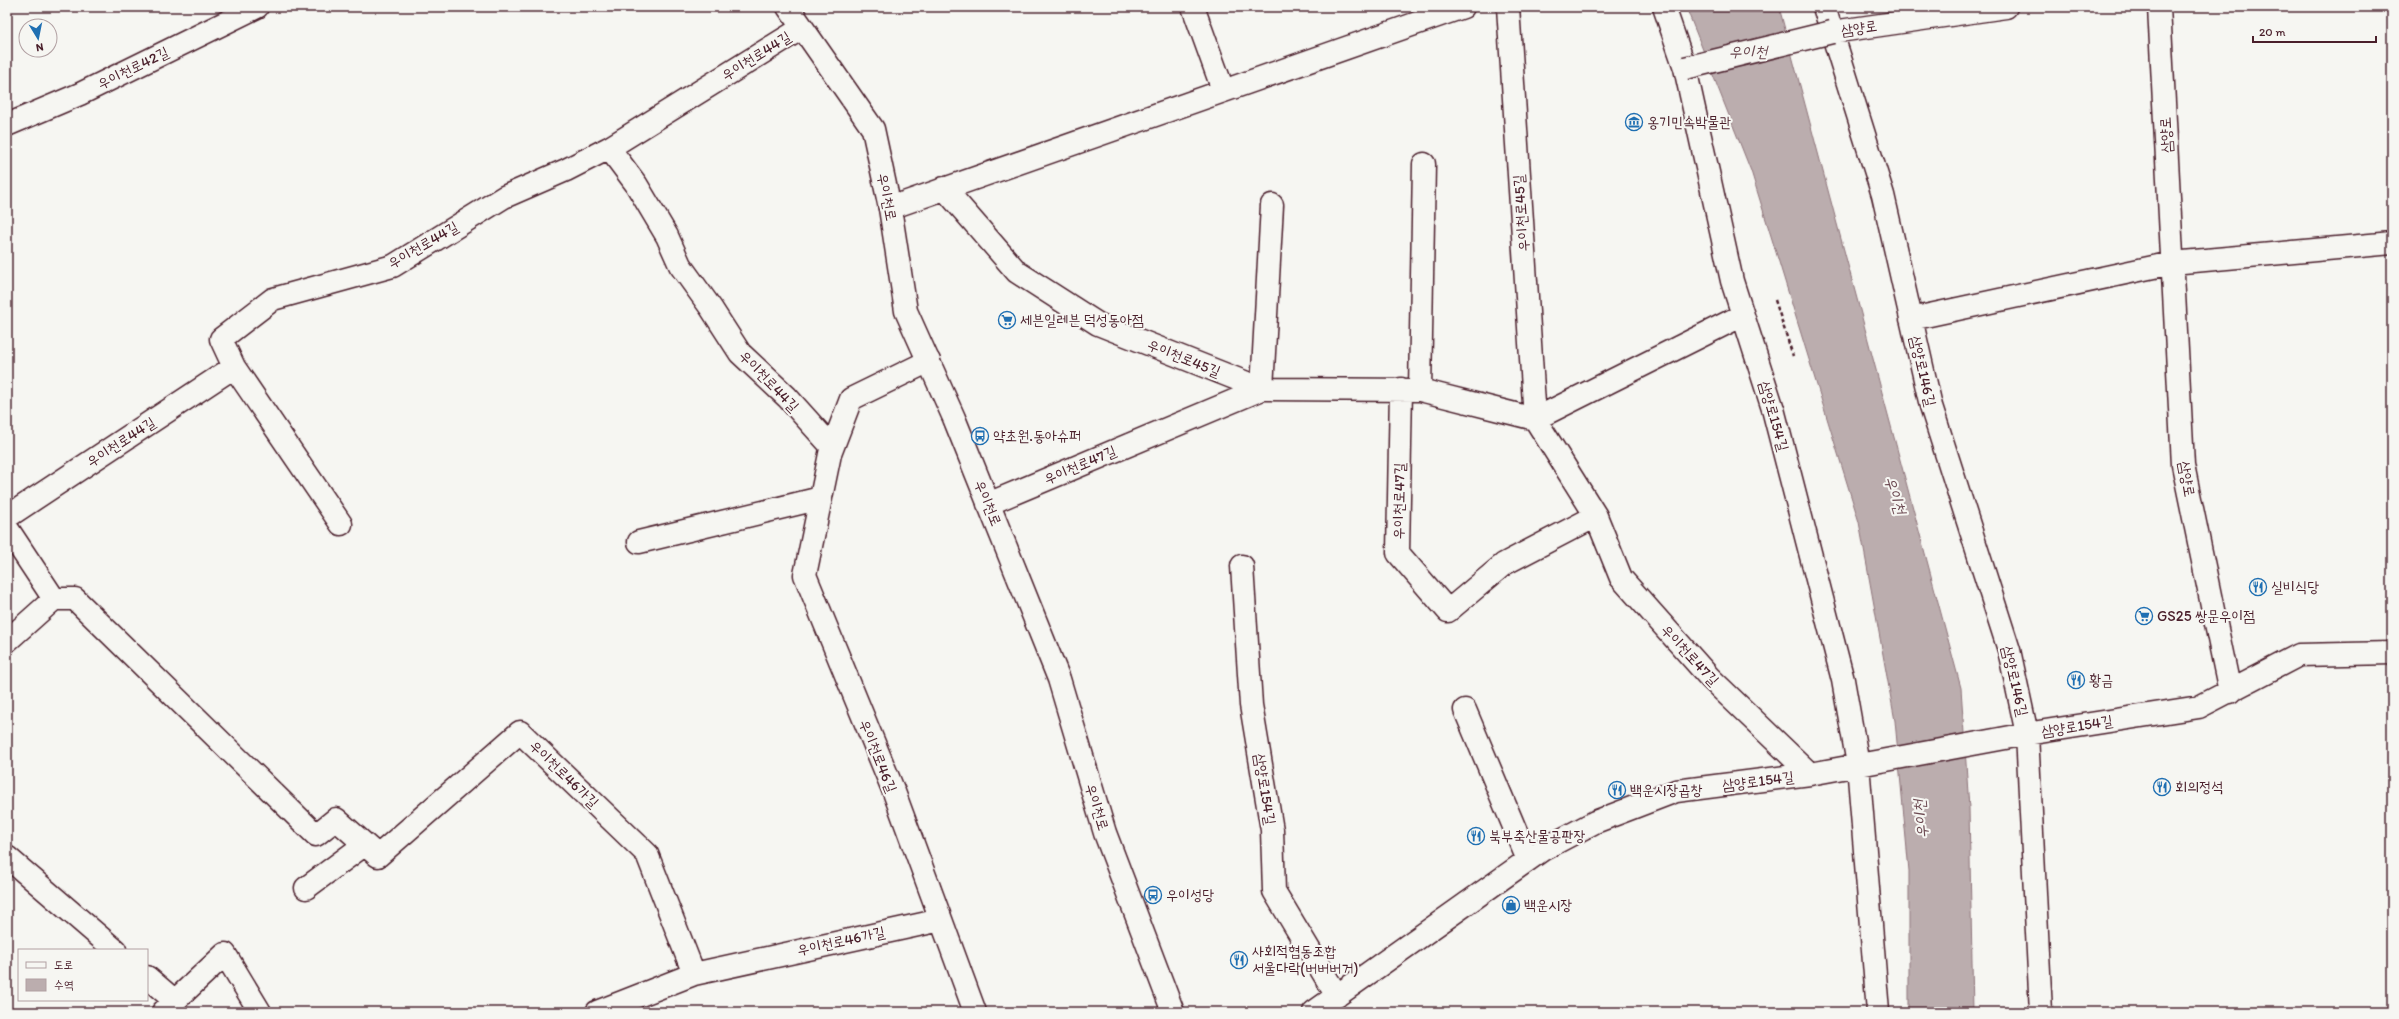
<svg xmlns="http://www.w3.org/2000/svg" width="2399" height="1019" viewBox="0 0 2399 1019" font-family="Itim,'Poor Story',sans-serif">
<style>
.water{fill:#bbadae;stroke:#8e747a}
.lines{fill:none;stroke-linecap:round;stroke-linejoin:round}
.street-casing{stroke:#4a1f2b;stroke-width:25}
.secondary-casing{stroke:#4a1f2b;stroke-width:25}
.path{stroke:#4a1f2b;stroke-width:2.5;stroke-dasharray:4 3;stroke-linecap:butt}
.street{stroke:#f6f6f2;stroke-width:22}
.secondary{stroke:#f6f6f2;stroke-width:22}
.street-bridge-casing{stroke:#4a1f2b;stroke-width:25;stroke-linecap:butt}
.street-bridge{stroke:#f6f6f2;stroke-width:22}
.labels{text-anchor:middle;stroke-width:4;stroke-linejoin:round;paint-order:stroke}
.street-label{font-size:15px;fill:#4a1f2b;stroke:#f6f6f2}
.poi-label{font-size:15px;fill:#4a1f2b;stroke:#f6f6f2;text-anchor:start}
.water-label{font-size:16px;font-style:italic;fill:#6c4a52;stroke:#f6f6f2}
</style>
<rect width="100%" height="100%" fill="#f6f6f2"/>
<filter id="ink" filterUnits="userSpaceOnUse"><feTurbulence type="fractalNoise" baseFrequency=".025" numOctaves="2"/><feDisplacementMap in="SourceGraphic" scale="8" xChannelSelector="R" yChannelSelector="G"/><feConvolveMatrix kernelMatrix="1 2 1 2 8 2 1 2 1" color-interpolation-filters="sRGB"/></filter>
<g filter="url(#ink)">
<path class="water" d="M 1686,7 L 1779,7 L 1961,688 L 1969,808 L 1973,1012 L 1909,1012 L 1909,871 L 1895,721 L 1859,522 L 1751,171 Z"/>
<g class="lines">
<g class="street-casing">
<path id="street" d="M 1193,7 L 1223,90
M 1508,7 L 1535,419
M 1664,7 L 1685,68 L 1732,281 L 1773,409 L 1843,680 L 1858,764 L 1878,1012
M 1824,7 L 1883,195 L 1931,406 L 2009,650 L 2027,734 L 2041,1012
M 2159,7 L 2183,465 L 2230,692
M 1832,32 L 2006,7
M 7,125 L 80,94 L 257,7
M 609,148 L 636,184 L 667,236 L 680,265 L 711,308 L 740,353 L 787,397 L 832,447
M 944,188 L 1017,272 L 1098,324 L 1262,389 L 1272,205
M 890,208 L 1463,7
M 1911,319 L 2172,263 L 2392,243
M 929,361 L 851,399 L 830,454 L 805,575 L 894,792 L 975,1012
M 234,367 L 341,524
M 1401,389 L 1398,553 L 1448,611 L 1504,564 L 1596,516
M 1420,390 L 1424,164
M 1535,419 L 1743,315
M 988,504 L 1262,389 L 1420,390 L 1535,419 L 1596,516 L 1621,578 L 1710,678 L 1810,774
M 7,517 L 234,367 L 221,339 L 273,299 L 393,266 L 504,197 L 566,170 L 609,148 L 802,28
M 7,528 L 54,599 L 75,599 L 316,835 L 336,819 L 378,856 L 520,732 L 647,854 L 694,974
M 639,542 L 821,498
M 1242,566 L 1251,705 L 1272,830 L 1274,891 L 1337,996
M 7,641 L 54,599
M 1465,710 L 1528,860
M 7,857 L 115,950
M 306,888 L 364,845
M 147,977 L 175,1001
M 163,1012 L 225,954 L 260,1012
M 597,1012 L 694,974 L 941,920
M 1314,1012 L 1542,850 L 1595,822 L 1676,791 L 1810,774 L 2027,734 L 2199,707 L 2299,655 L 2392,653"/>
</g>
<g class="secondary-casing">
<path id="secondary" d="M 788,7 L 873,129 L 890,208 L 906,311 L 954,418 L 1059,679 L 1105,833 L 1173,1012"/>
</g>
<path class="path" d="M 1775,300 L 1793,356"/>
<use href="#street" class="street"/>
<use href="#secondary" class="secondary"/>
<g class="street-bridge-casing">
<path id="street-bridge" d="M 1685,68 L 1832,32"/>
</g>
<use href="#street-bridge" class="street-bridge"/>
</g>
</g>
<defs>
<g id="museum-ring" transform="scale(0.9)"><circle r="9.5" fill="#f6f6f2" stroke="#1f6fb2" stroke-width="1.5"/><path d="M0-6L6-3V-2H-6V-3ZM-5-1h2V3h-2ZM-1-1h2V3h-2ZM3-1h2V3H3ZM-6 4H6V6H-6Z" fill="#1f6fb2"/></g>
<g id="supermarket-ring" transform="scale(0.9)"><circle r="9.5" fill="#f6f6f2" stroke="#1f6fb2" stroke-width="1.5"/><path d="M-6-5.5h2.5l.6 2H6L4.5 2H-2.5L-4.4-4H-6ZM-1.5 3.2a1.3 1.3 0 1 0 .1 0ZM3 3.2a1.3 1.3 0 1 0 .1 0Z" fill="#1f6fb2"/></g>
<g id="bus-ring" transform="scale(0.9)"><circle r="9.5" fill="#f6f6f2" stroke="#1f6fb2" stroke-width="1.5"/><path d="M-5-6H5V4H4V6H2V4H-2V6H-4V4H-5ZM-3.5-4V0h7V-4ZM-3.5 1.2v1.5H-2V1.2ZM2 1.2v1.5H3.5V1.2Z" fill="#1f6fb2"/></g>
<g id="restaurant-ring" transform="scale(0.9)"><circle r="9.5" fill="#f6f6f2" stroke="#1f6fb2" stroke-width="1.5"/><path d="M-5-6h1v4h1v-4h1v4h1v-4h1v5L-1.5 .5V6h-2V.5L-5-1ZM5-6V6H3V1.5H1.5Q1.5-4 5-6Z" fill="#1f6fb2"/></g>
<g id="shop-ring" transform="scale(0.9)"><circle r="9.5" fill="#f6f6f2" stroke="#1f6fb2" stroke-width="1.5"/><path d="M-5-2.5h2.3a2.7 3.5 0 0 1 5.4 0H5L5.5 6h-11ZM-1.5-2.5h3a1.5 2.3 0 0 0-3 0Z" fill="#1f6fb2"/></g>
</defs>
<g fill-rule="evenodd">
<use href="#museum-ring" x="1634" y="122"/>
<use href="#supermarket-ring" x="1007" y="320"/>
<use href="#bus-ring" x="980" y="436"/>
<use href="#restaurant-ring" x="2258" y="587"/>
<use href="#supermarket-ring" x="2144" y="616"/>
<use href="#restaurant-ring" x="2076" y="680"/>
<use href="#restaurant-ring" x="2162" y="787"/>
<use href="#restaurant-ring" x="1617" y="790"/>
<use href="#restaurant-ring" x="1476" y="836"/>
<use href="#bus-ring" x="1153" y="895"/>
<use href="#shop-ring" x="1511" y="905"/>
<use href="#restaurant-ring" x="1239" y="960"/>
</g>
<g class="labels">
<g class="street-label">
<text transform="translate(1859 28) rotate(-8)" y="5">삼양로</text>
<text transform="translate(756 56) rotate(-32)" y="5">우이천로44길</text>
<text transform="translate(133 68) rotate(-26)" y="5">우이천로42길</text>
<text transform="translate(2166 135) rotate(-93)" y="5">삼양로</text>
<text transform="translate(887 197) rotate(79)" y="5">우이천로</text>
<text transform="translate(1521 213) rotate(-94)" y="5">우이천로45길</text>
<text transform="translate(423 245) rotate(-30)" y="5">우이천로44길</text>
<text transform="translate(1184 358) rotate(22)" y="5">우이천로45길</text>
<text transform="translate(1923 371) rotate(77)" y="5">삼양로146길</text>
<text transform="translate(769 381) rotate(46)" y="5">우이천로44길</text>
<text transform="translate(1774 416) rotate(74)" y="5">삼양로154길</text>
<text transform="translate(121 442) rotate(-33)" y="5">우이천로44길</text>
<text transform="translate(1080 465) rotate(-23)" y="5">우이천로47길</text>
<text transform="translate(2187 479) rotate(80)" y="5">삼양로</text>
<text transform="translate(1399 501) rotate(-89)" y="5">우이천로47길</text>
<text transform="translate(988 503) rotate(68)" y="5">우이천로</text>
<text transform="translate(1690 655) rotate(47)" y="5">우이천로47길</text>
<text transform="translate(2015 681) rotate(77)" y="5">삼양로146길</text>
<text transform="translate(2077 726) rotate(-9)" y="5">삼양로154길</text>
<text transform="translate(878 756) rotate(68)" y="5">우이천로46길</text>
<text transform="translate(564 774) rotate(44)" y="5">우이천로46가길</text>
<text transform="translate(1758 781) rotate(-7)" y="5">삼양로154길</text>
<text transform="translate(1265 789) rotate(81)" y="5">삼양로154길</text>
<text transform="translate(1097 807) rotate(73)" y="5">우이천로</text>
<text transform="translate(841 941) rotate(-12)" y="5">우이천로46가길</text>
</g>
<g class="poi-label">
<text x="1647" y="127">옹기민속박물관</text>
<text x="1020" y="325">세븐일레븐 덕성동아점</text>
<text x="993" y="441">약초원.동아슈퍼</text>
<text x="2271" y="592">실비식당</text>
<text x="2157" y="621">GS25 쌍문우이점</text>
<text x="2089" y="685">황금</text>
<text x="2175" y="792">회의정석</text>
<text x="1630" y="795">백운시장곱창</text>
<text x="1489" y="841">북부축산물공판장</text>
<text x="1166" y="900">우이성당</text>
<text x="1524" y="910">백운시장</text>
<text x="1252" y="956">사회적협동조합<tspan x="1252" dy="17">서울다락(버버버거)</tspan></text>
</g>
<g class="water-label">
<text x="1748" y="57">우이천</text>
<text transform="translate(1896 495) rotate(73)" y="6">우이천</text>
<text transform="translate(1920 819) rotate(-95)" y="6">우이천</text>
</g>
</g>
<rect width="2399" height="1019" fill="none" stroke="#f6f6f2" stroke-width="24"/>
<rect x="12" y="12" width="2375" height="995" fill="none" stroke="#4a1f2b" stroke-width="1.5" filter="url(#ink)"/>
<rect x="18" y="949" width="130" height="52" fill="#f6f6f2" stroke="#b1a0a2"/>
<rect x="26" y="962" width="20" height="6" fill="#f6f6f2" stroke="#b1a0a2"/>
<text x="54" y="969" font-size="12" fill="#4a1f2b">도로</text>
<rect x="26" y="979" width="20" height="12" fill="#bbadae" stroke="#b1a0a2"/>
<text x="54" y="989" font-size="12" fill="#4a1f2b">수역</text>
<g transform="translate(38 38) rotate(170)"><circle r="19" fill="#f6f6f2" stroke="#b1a0a2"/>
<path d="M0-3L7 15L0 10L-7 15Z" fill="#1f6fb2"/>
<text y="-6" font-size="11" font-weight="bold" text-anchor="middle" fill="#4a1f2b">N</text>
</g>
<path d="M2253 36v6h123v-6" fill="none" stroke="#4a1f2b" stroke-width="2"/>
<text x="2259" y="36" font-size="12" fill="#4a1f2b" stroke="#f6f6f2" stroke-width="3" paint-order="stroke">20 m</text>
</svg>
